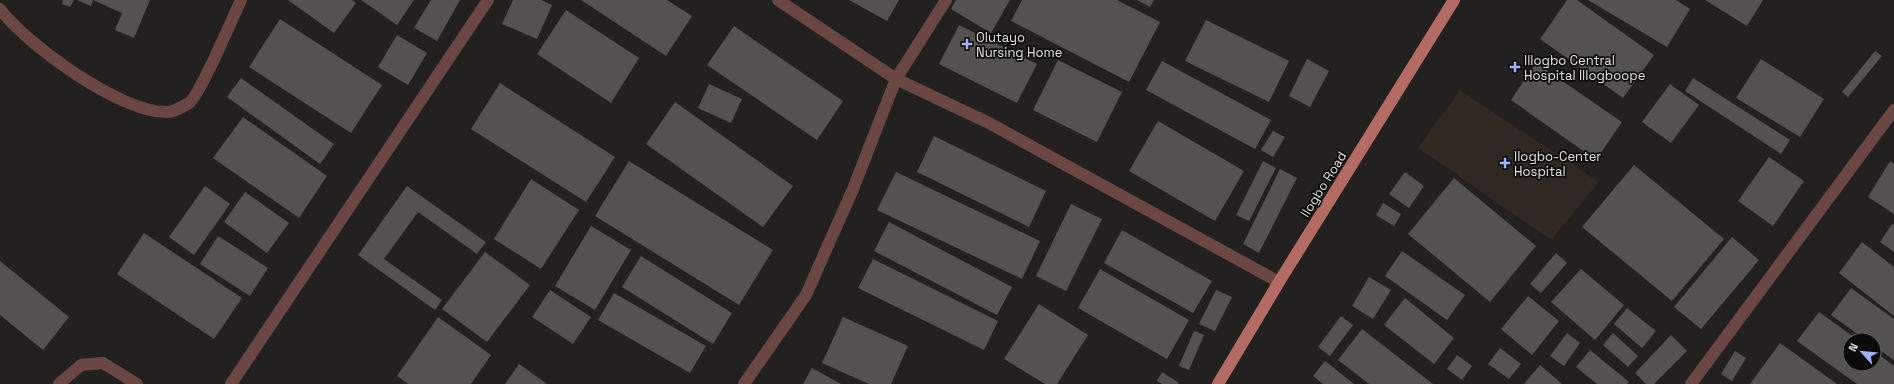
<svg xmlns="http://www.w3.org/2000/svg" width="1894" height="384" viewBox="0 0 1894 384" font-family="'Space Grotesk',sans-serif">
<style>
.built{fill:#2f2922}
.building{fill:#545250}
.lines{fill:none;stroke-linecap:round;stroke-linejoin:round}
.minor{stroke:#6b4743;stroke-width:12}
.major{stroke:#b36b64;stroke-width:12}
.poi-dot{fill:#9eb3fd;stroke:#0b0b0a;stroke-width:1.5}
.labels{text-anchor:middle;stroke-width:3.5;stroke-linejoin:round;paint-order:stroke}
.poi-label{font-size:13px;fill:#e2e1df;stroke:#0b0b0a;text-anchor:start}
.street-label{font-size:13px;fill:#e2e1df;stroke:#0b0b0a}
</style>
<rect width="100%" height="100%" fill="#23211f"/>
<path class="built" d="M 1460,90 L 1599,182 L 1551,240 L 1418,148 Z"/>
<path class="building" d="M 63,0 L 74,0 L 70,7 L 62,4 Z
M 77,0 L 150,0 L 134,38 L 115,30 L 122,13 L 93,0 L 91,6 Z
M 288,0 L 352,0 L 356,3 L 334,33 Z
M 361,0 L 414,0 L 397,25 Z
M 431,0 L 460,0 L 437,41 L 414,28 Z
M 513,0 L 541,0 L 552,5 L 537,39 L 502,24 Z
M 581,0 L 667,0 L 692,16 L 666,56 Z
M 849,0 L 899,0 L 887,21 Z
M 956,0 L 1010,0 L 991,33 L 951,9 Z
M 1022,0 L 1117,0 L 1160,22 L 1129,82 L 1011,21 Z
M 1137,0 L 1154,0 L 1150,7 Z
M 1567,0 L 1577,0 L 1654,55 L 1623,98 L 1540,39 Z
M 1588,0 L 1676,0 L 1690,9 L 1667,47 Z
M 1705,0 L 1763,0 L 1747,26 Z
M 566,10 L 639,58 L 611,103 L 537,54 Z
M 280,19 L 382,85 L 351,133 L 249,67 Z
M 1206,20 L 1289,61 L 1269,102 L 1185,61 Z
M 959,25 L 1037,64 L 1017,103 L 939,64 Z
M 734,26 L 843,101 L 817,140 L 707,65 Z
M 397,35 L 427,53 L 408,85 L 378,67 Z
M 1875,51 L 1882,56 L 1848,97 L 1842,92 Z
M 1307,59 L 1329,71 L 1310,107 L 1289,96 Z
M 1761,59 L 1824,99 L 1800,137 L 1736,98 Z
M 1058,60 L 1122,92 L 1097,142 L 1033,110 Z
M 1162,61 L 1271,120 L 1255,149 L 1146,90 Z
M 1536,63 L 1622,122 L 1596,160 L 1511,100 Z
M 241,78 L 334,144 L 320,164 L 227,97 Z
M 1693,78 L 1790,140 L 1781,154 L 1685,91 Z
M 500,83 L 615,157 L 586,202 L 471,129 Z
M 709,84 L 742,99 L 731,123 L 698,108 Z
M 1670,84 L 1699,105 L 1671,143 L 1642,122 Z
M 675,102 L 793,186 L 763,227 L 646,144 Z
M 243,117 L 327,176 L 299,218 L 213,158 Z
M 1158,121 L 1244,171 L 1215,221 L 1129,171 Z
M 1273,131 L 1285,137 L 1273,157 L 1261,150 Z
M 934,136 L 1046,191 L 1029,227 L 917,172 Z
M 1769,157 L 1804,181 L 1773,226 L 1738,201 Z
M 629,161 L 773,250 L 739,305 L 595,216 Z
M 1263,161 L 1276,168 L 1249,221 L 1236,215 Z
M 1890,161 L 1894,164 L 1894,214 L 1868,197 Z
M 1634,165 L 1724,239 L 1672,301 L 1582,227 Z
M 1280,169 L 1297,178 L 1259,253 L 1243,244 Z
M 896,172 L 1040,241 L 1022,279 L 877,210 Z
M 1405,172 L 1424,186 L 1409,208 L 1389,194 Z
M 1454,178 L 1536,246 L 1490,302 L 1408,234 Z
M 531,179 L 579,210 L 541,269 L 494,239 Z
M 205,186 L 230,204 L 194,255 L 169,237 Z
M 407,186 L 486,242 L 477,254 L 418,212 L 384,259 L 442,300 L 435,310 L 358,255 Z
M 245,192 L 289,223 L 267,253 L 224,222 Z
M 1383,203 L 1401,214 L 1394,226 L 1376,215 Z
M 1071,204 L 1102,219 L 1066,291 L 1036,276 Z
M 889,222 L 1012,287 L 997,315 L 874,251 Z
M 1892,224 L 1894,225 L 1894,252 L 1880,242 Z
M 591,226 L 631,250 L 595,310 L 555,286 Z
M 1122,230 L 1212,281 L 1193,313 L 1104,263 Z
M 144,233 L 242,298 L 214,339 L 117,274 Z
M 218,236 L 268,268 L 250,296 L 200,264 Z
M 1732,237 L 1759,260 L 1701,329 L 1674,307 Z
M 1862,242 L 1894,267 L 1894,316 L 1839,273 Z
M 1402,251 L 1465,295 L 1447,320 L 1385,276 Z
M 485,252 L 530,285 L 487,342 L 442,309 Z
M 1556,253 L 1567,263 L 1541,293 L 1530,284 Z
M 641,256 L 732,313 L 713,344 L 622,287 Z
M 873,259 L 998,321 L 984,350 L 858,288 Z
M 0,261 L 69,317 L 43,350 L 0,315 Z
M 1100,269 L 1189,320 L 1167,359 L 1078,308 Z
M 1581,269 L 1624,305 L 1595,340 L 1551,302 Z
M 1369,277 L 1391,290 L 1373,319 L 1352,306 Z
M 1851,288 L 1894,319 L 1894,360 L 1874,346 L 1874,340 L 1866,340 L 1831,315 Z
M 550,290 L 591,317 L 573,344 L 532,317 Z
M 1216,290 L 1232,297 L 1215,331 L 1199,324 Z
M 614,293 L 706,346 L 690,373 L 598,320 Z
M 1528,296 L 1559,321 L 1532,355 L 1501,329 Z
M 1405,298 L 1454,338 L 1434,364 L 1384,325 Z
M 1039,304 L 1088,335 L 1057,384 L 1045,384 L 1004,359 Z
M 1627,308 L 1656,331 L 1642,348 L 1614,324 Z
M 1819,312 L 1858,340 L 1850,340 L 1850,364 L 1874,364 L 1874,351 L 1894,366 L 1894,384 L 1857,384 L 1797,341 Z
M 1341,316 L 1353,325 L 1330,356 L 1318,347 Z
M 438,317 L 491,355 L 471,384 L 408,384 L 397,376 Z
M 843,317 L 908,346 L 891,384 L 869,384 L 822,363 Z
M 1362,329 L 1433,384 L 1369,384 L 1338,360 Z
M 1194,331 L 1204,335 L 1189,370 L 1179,366 Z
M 1567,333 L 1580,343 L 1564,366 L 1550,356 Z
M 1613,333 L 1638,356 L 1628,367 L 1603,345 Z
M 1671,335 L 1687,351 L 1654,384 L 1646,384 L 1635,373 Z
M 1780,343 L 1837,384 L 1750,384 Z
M 1500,348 L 1521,364 L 1509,379 L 1488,364 Z
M 1590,350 L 1629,382 L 1627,384 L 1597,384 L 1576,367 Z
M 1735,351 L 1746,358 L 1732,381 L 1721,374 Z
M 1457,355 L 1472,366 L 1462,380 L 1447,369 Z
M 1325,361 L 1354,384 L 1323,384 L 1313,376 Z
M 519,364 L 547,384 L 505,384 Z
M 1540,365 L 1562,384 L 1524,384 Z
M 812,368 L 841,384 L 803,384 Z
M 1162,372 L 1179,383 L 1178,384 L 1162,384 L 1157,381 Z"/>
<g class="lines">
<path class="minor" d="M 778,0 L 896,79 L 989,123 L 1279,282
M 0,9 C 27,45 121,113 167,112 C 173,112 184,106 189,103 C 200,95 233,17 241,0
M 59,384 L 81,365 L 103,363 L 137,384
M 231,384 L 488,0
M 744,384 L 806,295 L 853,189 L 896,79 L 946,0
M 1691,384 L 1894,110"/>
<path class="major" d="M 1218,384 L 1279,282 L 1454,0"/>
</g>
<g class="poi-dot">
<path d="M965 38h4v4h4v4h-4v4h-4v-4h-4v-4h4z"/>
<path d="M1513 61h4v4h4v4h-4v4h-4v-4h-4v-4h4z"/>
<path d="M1503 157h4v4h4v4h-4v4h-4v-4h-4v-4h4z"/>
</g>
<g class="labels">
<g class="poi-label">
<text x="976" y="42">Olutayo<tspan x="976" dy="15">Nursing Home</tspan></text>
<text x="1524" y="65">Illogbo Central<tspan x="1524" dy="15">Hospital Illogboope</tspan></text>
<text x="1514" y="161">Ilogbo-Center<tspan x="1514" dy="15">Hospital</tspan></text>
</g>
<g class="street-label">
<text transform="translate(1323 184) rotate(-58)" y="5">Ilogbo Road</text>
</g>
</g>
<g transform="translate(1862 352) rotate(297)"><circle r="19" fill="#0b0b0a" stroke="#61615f"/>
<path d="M0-3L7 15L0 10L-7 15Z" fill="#9eb3fd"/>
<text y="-6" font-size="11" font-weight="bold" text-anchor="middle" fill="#e2e1df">N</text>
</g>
</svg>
